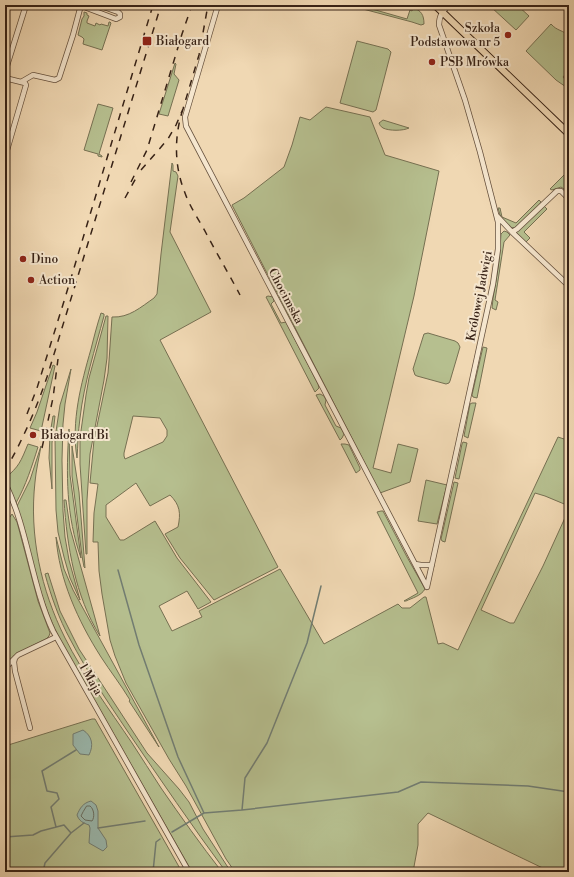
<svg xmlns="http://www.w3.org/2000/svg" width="574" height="877" viewBox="0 0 574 877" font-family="'Libre Bodoni',serif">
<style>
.green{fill:#b6bf8f;stroke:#767052;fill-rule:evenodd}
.water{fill:#9ab9af;stroke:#727d72}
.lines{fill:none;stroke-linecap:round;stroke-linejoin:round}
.shore{stroke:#686e62;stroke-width:1}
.stream{stroke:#727d72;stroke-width:1.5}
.minor-casing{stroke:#65503d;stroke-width:6}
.major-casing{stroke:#372216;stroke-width:8}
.minor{stroke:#f5e6ce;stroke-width:4.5}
.major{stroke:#f0d8b3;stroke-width:6}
.rail{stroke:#372216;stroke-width:1.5;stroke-dasharray:7 7;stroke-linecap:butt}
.poi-dot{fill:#8f2418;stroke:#f5e6ce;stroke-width:1.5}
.labels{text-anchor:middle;stroke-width:4;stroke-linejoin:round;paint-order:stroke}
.poi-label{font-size:12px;fill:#372216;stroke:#f5e6ce;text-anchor:start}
.street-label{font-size:12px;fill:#372216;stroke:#f5e6ce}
</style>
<rect width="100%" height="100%" fill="#f0d8b3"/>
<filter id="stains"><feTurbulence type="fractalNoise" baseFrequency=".005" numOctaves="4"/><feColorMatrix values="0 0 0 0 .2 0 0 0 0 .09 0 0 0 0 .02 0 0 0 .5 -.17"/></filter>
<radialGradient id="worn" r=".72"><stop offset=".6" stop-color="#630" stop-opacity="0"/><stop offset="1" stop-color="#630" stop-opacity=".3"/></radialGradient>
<path class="green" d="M 365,5 L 373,5 L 372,9 L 407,19 L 410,10 L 412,11 L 413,8 C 421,10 424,15 424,24 L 421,25 L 412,22 L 363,9 L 363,8 Z
M 493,5 L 517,5 L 529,16 L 516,30 L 491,7 Z
M 84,12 L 87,13 L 87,15 L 89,16 L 87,21 L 87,23 L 95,26 L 96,23 L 100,25 L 101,24 L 108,26 L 109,22 L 110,22 L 111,23 L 102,50 L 83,44 L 84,39 L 82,37 L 78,35 L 82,19 L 84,16 Z
M 551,24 C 557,31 563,30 569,36 L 569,70 L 563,77 L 569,84 L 566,87 L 556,80 L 526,51 Z
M 357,41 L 388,49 L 391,52 L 376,110 L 373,112 L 340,103 Z
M 175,63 L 176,64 L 174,74 L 179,80 L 168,116 L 159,114 Z
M 98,104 L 113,108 L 99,154 L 102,156 L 102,157 L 98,156 L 98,154 L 84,150 Z
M 326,107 L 370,117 L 385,155 L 439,171 L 414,296 L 373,468 L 391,473 L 398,444 L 418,449 L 410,482 L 380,493 L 232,205 L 244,198 L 284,167 L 292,145 L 300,117 L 310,120 Z
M 383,120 L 409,128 C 403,131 389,131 383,128 C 380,126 380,125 379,123 Z
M 172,163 L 173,165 L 173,171 L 176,172 L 178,176 L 170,232 L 211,312 L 160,340 L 278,567 L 214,600 L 180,558 L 165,534 L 178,527 C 181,513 180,505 170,495 L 150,506 L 136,483 L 106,505 L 106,517 L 120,540 L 124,540 L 155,521 L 177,558 L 211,602 L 198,609 L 187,591 L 159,606 L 172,631 L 202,617 L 199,611 L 280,569 L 324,644 L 398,604 L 402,608 L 410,608 L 424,597 L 426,597 L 438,644 L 443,643 L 458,650 L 558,437 L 567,440 L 569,436 L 569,506 L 545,496 L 535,493 L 481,610 L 510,623 L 514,623 L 543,566 L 569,509 L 569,872 L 551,872 L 428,813 L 418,824 L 418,845 L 413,872 L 235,872 L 226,859 L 186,786 L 169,759 L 126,683 L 115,656 L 110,640 L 102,594 L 99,571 L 98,542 L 93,542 L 94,513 L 98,484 L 90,483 L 94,440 L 108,373 L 109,361 L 112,317 C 129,318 141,307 154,298 L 157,294 L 161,254 ZM 133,416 L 160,418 L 167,430 L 167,436 L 163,442 L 125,459 L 124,456 L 124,453 Z
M 569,170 L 569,187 L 567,191 L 561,187 L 552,190 L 550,189 Z
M 539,200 L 541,202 L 540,204 L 517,227 L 511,228 L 501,218 L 498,208 L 500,208 L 502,217 L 516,223 Z
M 544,206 L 547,209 L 524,232 L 530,238 L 526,242 L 516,232 Z
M 504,231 L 507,232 L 510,235 L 504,242 L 495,300 L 498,302 L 496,310 L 492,308 C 493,295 496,282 498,269 C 500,258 500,246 501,234 Z
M 268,296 L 273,297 L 274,301 L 271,304 L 281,323 L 286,322 L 318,384 L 319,388 L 315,392 L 266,297 Z
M 101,313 L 104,314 L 104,316 C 95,349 84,383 80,418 C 78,432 78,445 77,458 C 71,421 81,384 91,349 C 94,337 97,325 101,313 Z
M 106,316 L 108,316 L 107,358 L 104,380 L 90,454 L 87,500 L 87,554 L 86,554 L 80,464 L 80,438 L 86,395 L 89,378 Z
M 428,333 L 455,341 L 458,343 L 460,347 L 450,381 L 449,383 L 446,384 L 417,376 L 415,375 L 413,369 L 423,337 L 424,334 Z
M 483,347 L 487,348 L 477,398 L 473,397 L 472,395 Z
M 53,365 L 55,366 L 41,431 L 30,428 L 37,412 Z
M 71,369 L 65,404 L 63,424 L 62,460 L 63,511 L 65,537 L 69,560 L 80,600 L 70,578 L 64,557 L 58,532 L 56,510 L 55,438 L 60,405 Z
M 320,394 L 324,396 L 326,400 L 325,405 L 336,426 L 341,428 L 344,434 L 342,438 L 340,440 L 316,395 Z
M 472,403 L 476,403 L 468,438 L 464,436 L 470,404 Z
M 53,416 L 55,416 L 52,443 L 52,489 L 49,458 L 50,434 Z
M 69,429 L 70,475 L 81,558 C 66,516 66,474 69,429 Z
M 463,442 L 467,443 L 459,479 L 455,478 L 462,444 Z
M 28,444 L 38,447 C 32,466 26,485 16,503 L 5,478 C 19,467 21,461 28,444 Z
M 341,444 L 345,444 L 349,445 L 360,468 L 360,470 L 356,473 Z
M 41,446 C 39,458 36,470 35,482 C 29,535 41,590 65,638 C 83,674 109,709 132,743 C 142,758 151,773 161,788 C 181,817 201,845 222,872 L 192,872 L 62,643 C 39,601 30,552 17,506 L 30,480 Z
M 72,446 L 79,492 L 85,568 L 84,567 L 82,556 L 72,476 Z
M 426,480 L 447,485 L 437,524 L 418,521 Z
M 454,482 L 458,483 L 445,542 L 442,541 L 441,539 Z
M 64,500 L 66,500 L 70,528 L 100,636 C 75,596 67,546 64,500 Z
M 381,511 L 383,511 L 407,557 L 425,589 C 421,596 412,598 406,601 L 404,601 L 418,593 L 377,512 Z
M 12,514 L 17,522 L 38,601 L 50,633 L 49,636 L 46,639 L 16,654 L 5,665 L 5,524 Z
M 56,537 L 64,569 L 73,590 L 159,747 L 129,701 L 130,700 C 121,685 110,671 101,657 C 78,621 59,579 56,537 Z
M 48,573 L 60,611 L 79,649 L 147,753 L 179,789 L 189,802 L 203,829 L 231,872 L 226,872 C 192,826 160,779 128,732 C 108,702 87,672 70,639 C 59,619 51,596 45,574 Z
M 92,719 L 95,719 L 182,872 L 5,872 L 5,746 Z"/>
<path class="water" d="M 83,730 C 92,736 94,745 89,755 L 80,754 L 73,745 L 73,734 Z
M 91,801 L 96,805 L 98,811 L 98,828 L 106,840 L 107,847 L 103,851 L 89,843 L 90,828 L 89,825 C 83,823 79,821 77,815 C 80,808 83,803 91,801 Z"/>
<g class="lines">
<path class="shore" d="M 87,806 L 90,806 C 94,809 95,817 92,821 L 85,820 L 81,816 L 83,812 Z"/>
<path class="stream" d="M 118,570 L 139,645 L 178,757 L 204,813
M 242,810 L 245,778 L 267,743 L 307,643 L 321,586
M 56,827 L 51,807 L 59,799 L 57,793 L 47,791 L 42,771 L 76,750
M 98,828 L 145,821
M 172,832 L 204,813 L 242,810 L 398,792 L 421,782 L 528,786 L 569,792
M 5,837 L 33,835 L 41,831 L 64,825 L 71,833 L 84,823
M 43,872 L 45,863 L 71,833
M 153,872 L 156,842 L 160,839"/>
<g class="minor-casing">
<path id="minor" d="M 83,5 L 87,8 L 116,19 L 120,17 L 120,14 L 118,12 L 98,5
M 218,5 L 185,117 L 186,126 L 427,587
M 5,72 L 26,5
M 5,78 L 25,83 L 26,85 L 5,157
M 21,82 L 33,75 L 55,80 L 59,78 L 73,35 L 81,5
M 497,216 L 512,232 L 569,286
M 512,232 L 517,229 L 557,191 L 561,191 L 569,199
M 5,483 C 28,529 31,584 53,631 L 189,872
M 415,564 L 421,565 L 432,565
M 427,587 L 493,284 L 498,249 L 498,222 L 480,152 L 465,100 L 439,25 C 439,15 443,11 449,5
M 15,658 L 14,662 L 15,671 L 30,728
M 5,668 L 18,655 L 56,637"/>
</g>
<g class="major-casing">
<path id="major" d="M 435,5 L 569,134"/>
</g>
<use href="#minor" class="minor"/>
<use href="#major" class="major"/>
<path class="rail" d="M 183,109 C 174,136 174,166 185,193 C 190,207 199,220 206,233 C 217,254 229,274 240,295
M 141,170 L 168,139 L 176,125 L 183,109 L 199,55 L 208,5
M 131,182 L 147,150 L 182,34 L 192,5
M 125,198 L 136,178
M 27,414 L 37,388 L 65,298 L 153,5
M 42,448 L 53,398 L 58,359
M 5,471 C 22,441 36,410 47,377 L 161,5"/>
</g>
<g class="poi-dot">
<circle cx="508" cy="35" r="4"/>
<rect x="142" y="36" width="10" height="10" rx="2"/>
<circle cx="432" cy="62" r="4"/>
<circle cx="23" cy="259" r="4"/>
<circle cx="31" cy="280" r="4"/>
<circle cx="33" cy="435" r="4"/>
</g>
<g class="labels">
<g class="poi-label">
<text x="500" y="32" text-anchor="end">Szkoła<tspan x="500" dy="14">Podstawowa nr 5</tspan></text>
<text x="156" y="45">Białogard</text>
<text x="440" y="66">PSB Mrówka</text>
<text x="31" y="263">Dino</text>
<text x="39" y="284">Action</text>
<text x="41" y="439">Białogard Bi</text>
</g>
<g class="street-label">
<text transform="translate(286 296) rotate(62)" y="4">Chocimska</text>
<text transform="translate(479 296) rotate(-79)" y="4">Królowej Jadwigi</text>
<text transform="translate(91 679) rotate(60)" y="4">1 Maja</text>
</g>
</g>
<rect width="574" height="877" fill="none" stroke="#f0d8b3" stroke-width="20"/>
<rect x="6" y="6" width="562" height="865" fill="none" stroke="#372216" stroke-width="2"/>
<rect x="10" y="10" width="554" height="857" fill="none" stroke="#372216"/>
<rect width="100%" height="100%" filter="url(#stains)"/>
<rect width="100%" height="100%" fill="url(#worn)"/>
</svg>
